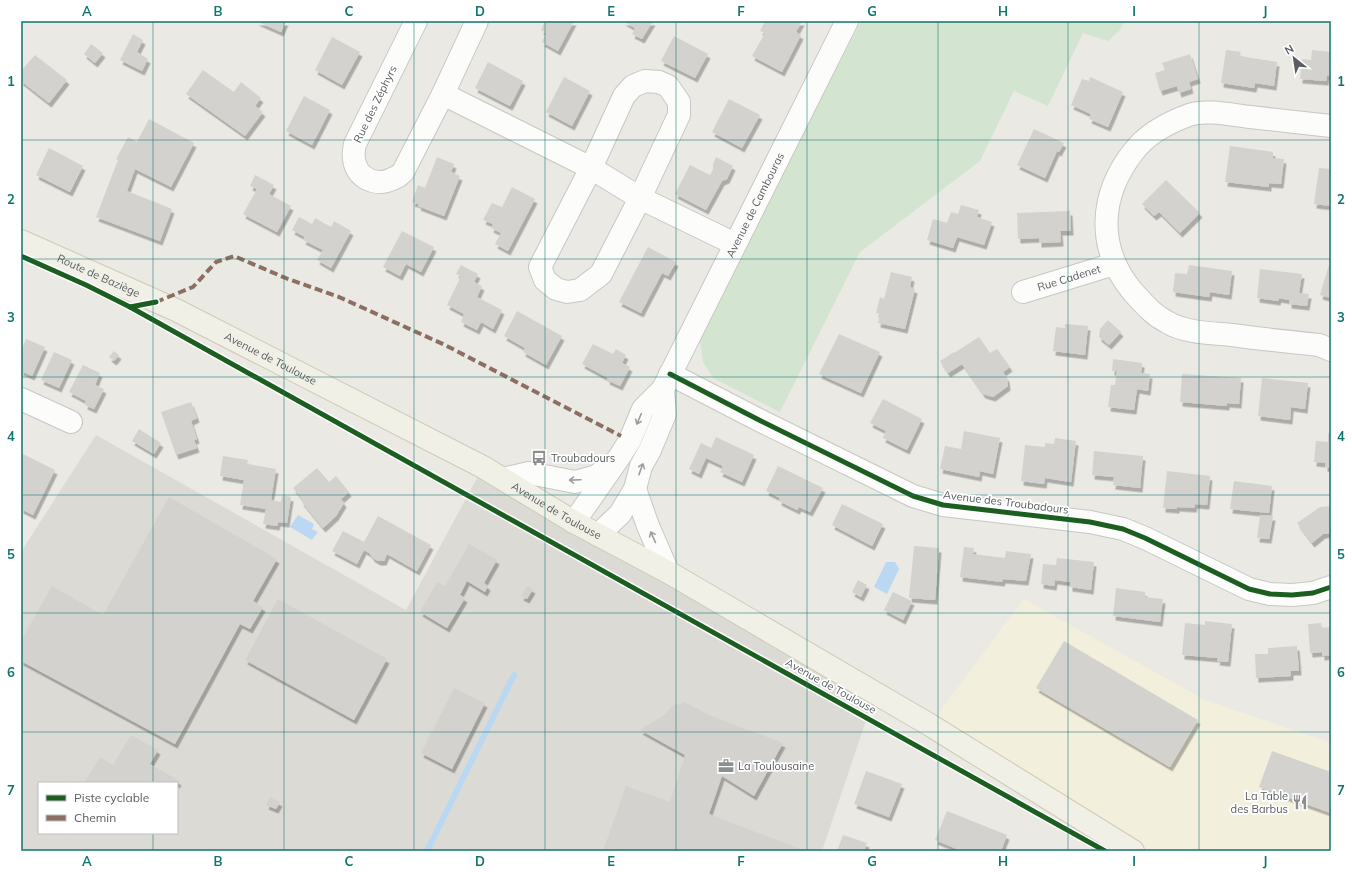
<svg xmlns="http://www.w3.org/2000/svg" width="1352" height="872" viewBox="0 0 1352 872" font-family="Mulish,sans-serif">
	<style>
		.commercial { fill: #f3efdd }
		.industrial { fill: #dbdad5; fill-rule: evenodd }
		.green { fill: #d3e5d1 }
		.water { fill: #bad8f2 }
		.lines { fill: none; stroke-linecap: round; stroke-linejoin: round }
		.stream { stroke: #bad8f2; stroke-width: 6 }
		.building { fill: #d3d2cf; filter: url(#shadow) }
		.minor-casing { stroke: #c6c7c6; stroke-width: 24 }
		.major-casing { stroke: #d0c9b4; stroke-width: 24 }
		.minor { stroke: #fcfcfb; stroke-width: 22 }
		.major { stroke: #f1f0e7; stroke-width: 22 }
		.quiet { stroke: #8d6e63; stroke-width: 4; stroke-dasharray: 8 4; stroke-linecap: butt }
		.cycleway-casing { stroke: #fff; stroke-width: 8 }
		.cycleway { stroke: #1b5e20; stroke-width: 5 }
		.oneway { stroke: #9b9d9f }
		.grid { fill: none; stroke: #0f766e; stroke-width: 1; stroke-opacity: 0.55 }
		.labels { text-anchor: middle; dominant-baseline: central; stroke-width: 3.5; stroke-linejoin: round; paint-order: stroke }
		.street-label { font-size: 11px; fill: #5a5d61; stroke: #fff }
		.poi-label { font-size: 11px; fill: #5a5d61; stroke: #fff; text-anchor: start }
		.neatline { fill: none; stroke: #0f766e; stroke-width: 1.5 }
		.grid-label { font-size: 13px; text-anchor: middle; font-weight: bold; fill: #0f766e }
	</style>
	<defs>
		<filter id="shadow"><feDropShadow dx="2.5" dy="4.5" stdDeviation="0" flood-color="#0004"/></filter>
	</defs>
	<rect width="100%" height="100%" fill="#eae9e4"/>
	<!-- commercial -->
	<path class="commercial" d="M1024 599 1205 700 1331 743V851H1133L930 725Z"/>
	<!-- industrial -->
	<path class="industrial" d="M96 435 406 610 483 467 875 694 822 851H21V552ZM39 783H177V833H39Z"/>
	<!-- green -->
	<path class="green" d="M861 21H1125L1119 31 1108 41 1083 33 1048 106 1014 91 980 161 860 252 780 412 713 378 703 362 699 335Z"/>
	<!-- water -->
	<g class="water">
		<path d="M298 515 314 524 312 529 318 532 312 540 290 527Z"/>
		<path d="M886 562H895L899 569 887 594 874 587Z"/>
	</g>
	<g class="lines">
		<!-- stream -->
		<path class="stream" d="M427 851 514 675"/>
	</g>
	<!-- building -->
	<g class="building">
		<path d="M256 21H286L281 32Z"/>
		<path d="M545 21H574L558 51 542 42 546 33 541 30Z"/>
		<path d="M623 21H653L642 39 632 34 635 28Z"/>
		<path d="M765 21H802L796 32 801 35 782 72 752 56 765 33 760 31Z"/>
		<path d="M133 34 143 40 137 52 148 59 142 71 120 60Z"/>
		<path d="M674 36 708 54 695 78 661 61Z"/>
		<path d="M332 37 360 52 342 85 315 70Z"/>
		<path d="M91 44 103 53 95 63 84 54Z"/>
		<path d="M1226 50 1241 52 1240 56 1277 62 1274 86 1255 83 1254 88 1221 83Z"/>
		<path d="M1312 50 1331 52V76L1327 75 1326 81 1300 79 1302 59 1311 60Z"/>
		<path d="M1190 54 1198 79 1189 82 1191 89 1179 93 1177 86 1160 91 1155 73 1165 70 1162 63Z"/>
		<path d="M35 55 67 80 49 103 21 81V71Z"/>
		<path d="M488 62 523 81 510 106 475 88Z"/>
		<path d="M203 70 234 92 241 82 261 98 255 106 263 112 245 136 186 94Z"/>
		<path d="M564 77 590 91 572 126 546 112Z"/>
		<path d="M1090 77 1123 92 1108 127 1089 119 1091 114 1071 105 1082 79 1089 81Z"/>
		<path d="M304 96 330 110 312 145 286 131Z"/>
		<path d="M729 99 760 115 742 148 712 132Z"/>
		<path d="M149 119 194 143 171 187 135 169 127 191 172 209 160 241 96 217 118 160 116 159 128 137 137 142Z"/>
		<path d="M1034 129 1064 143 1059 152 1057 151 1045 178 1017 165Z"/>
		<path d="M1230 146 1273 152V158L1284 159 1281 184 1269 183V187L1225 182Z"/>
		<path d="M49 148 83 166 70 192 36 175Z"/>
		<path d="M437 157 454 164 451 172 460 176 444 216 418 206 419 204 412 202 418 185 425 188Z"/>
		<path d="M716 157 733 166 727 179 722 181 706 210 675 194 690 165 710 175 713 169V164Z"/>
		<path d="M1319 168 1331 169V206L1314 204Z"/>
		<path d="M255 175 274 185 269 194 291 206 277 232 243 214 257 189 250 186Z"/>
		<path d="M1166 180 1200 213 1180 233 1159 212 1154 216 1142 204Z"/>
		<path d="M512 187 535 199 508 251 495 244 501 233 491 228 493 224 483 220 492 203 502 207Z"/>
		<path d="M961 205 979 210 977 217 992 222 984 245 957 237 953 248 927 240 933 219 947 223 951 212 958 214Z"/>
		<path d="M1070 211 1071 231H1060L1061 242 1039 243V238L1018 239 1017 213Z"/>
		<path d="M299 217 312 224 315 218 331 227 334 221 351 231 331 268 317 260 323 250 303 240 305 237 292 230Z"/>
		<path d="M402 231 434 247 421 272 406 264 400 276 383 267Z"/>
		<path d="M648 247 676 262 668 276 662 273 641 313 619 302Z"/>
		<path d="M1331 258V298L1320 295Z"/>
		<path d="M461 265 478 274 474 282 482 286 477 297 502 310 493 329 481 322 477 330 461 322 464 314 447 305 461 276 456 274Z"/>
		<path d="M1189 265 1232 271 1229 295 1210 292 1209 297 1173 292 1175 273 1187 274Z"/>
		<path d="M1260 269 1302 274 1299 293 1309 294 1307 306 1289 304V300L1279 298 1278 301 1257 298Z"/>
		<path d="M891 272 912 277 910 287 915 289 905 329 878 323 880 314 876 313 880 297 884 299Z"/>
		<path d="M517 311 562 336 546 365 523 352 525 348 504 336Z"/>
		<path d="M1108 320 1121 332 1109 345 1099 337 1100 329Z"/>
		<path d="M1065 324 1088 326 1085 355 1053 351 1056 327 1065 328Z"/>
		<path d="M839 334 880 352 861 393 819 374Z"/>
		<path d="M979 337 990 353 997 349 1010 367 1003 372 1007 378 1008 386 993 397 983 394 962 364 948 373 940 361 954 352V353Z"/>
		<path d="M26 339 45 347 32 376 21 371V351Z"/>
		<path d="M593 344 613 354 616 349 626 355 622 363 630 367 620 386 607 380 608 378 582 364Z"/>
		<path d="M114 351 119 355 114 361 109 357Z"/>
		<path d="M54 352 72 360 59 388 41 380Z"/>
		<path d="M1113 359 1142 363 1141 373 1150 374 1148 391 1137 389 1134 410 1108 407 1111 385H1115L1117 371H1112Z"/>
		<path d="M83 365 100 373 95 385 104 389 94 409 85 405 86 401 69 392Z"/>
		<path d="M1182 374 1241 378 1239 404 1227 403V406L1180 402Z"/>
		<path d="M1262 378 1308 383 1305 409 1291 407 1290 420 1258 416Z"/>
		<path d="M883 399 922 419 907 450 883 438 886 431 870 423Z"/>
		<path d="M191 402 197 418 191 421 197 439 194 440 197 448 176 455 161 412Z"/>
		<path d="M139 429 161 443 154 454 132 441Z"/>
		<path d="M964 431 1000 438 993 474 980 471 979 477 940 469 945 446 961 449Z"/>
		<path d="M1331 431V468L1325 467V463L1314 462 1316 441 1328 442V434Z"/>
		<path d="M716 437 754 455 742 482 720 472 723 466 706 458 699 474 689 469 701 443 711 448Z"/>
		<path d="M1055 438 1076 441 1071 482 1045 478 1044 484 1021 481 1025 445 1045 447V443L1054 444Z"/>
		<path d="M1094 451 1143 456 1140 488 1113 485 1114 477 1092 475Z"/>
		<path d="M21 453 55 470 33 515 21 509Z"/>
		<path d="M223 456 248 460 247 464 276 469 271 500 281 502 282 495 291 497 287 523 278 522 277 526 263 524 266 509 240 505 244 480 220 476Z"/>
		<path d="M778 466 823 488 810 512 799 507 797 510 779 501 780 498 766 491Z"/>
		<path d="M317 468 329 482 336 476 349 492 341 499 344 503 336 516 323 528 301 501 303 500 293 488Z"/>
		<path d="M1167 471 1210 476 1207 505 1195 504 1194 508 1177 507V509L1163 508Z"/>
		<path d="M1234 481 1272 486 1269 513 1230 509Z"/>
		<path d="M169 497 277 559 253 601 263 607 250 629 240 624 175 744 21 661V641L52 586 103 615Z"/>
		<path d="M842 504 883 524 872 546 832 525Z"/>
		<path d="M1331 506V533L1323 534 1312 543 1297 523 1320 507Z"/>
		<path d="M1260 515 1273 516 1269 539 1257 538Z"/>
		<path d="M378 516 431 545 417 571 387 554 384 561H378L373 558 369 553 364 550 357 564 332 551 343 531 364 542Z"/>
		<path d="M469 544 497 560 484 583 488 586 485 592 467 581 460 595 465 598 447 628 420 612 437 582 445 586Z"/>
		<path d="M914 546 939 548 935 600 909 598Z"/>
		<path d="M964 547 974 548 973 554 1005 558 1006 551 1031 554 1026 581 1003 579 1002 582 960 577Z"/>
		<path d="M1057 558 1094 562 1091 590 1070 587V582L1055 580 1054 586 1041 584 1043 564 1056 565Z"/>
		<path d="M858 580 867 585 861 597 852 592Z"/>
		<path d="M527 586 533 589 527 599 521 596Z"/>
		<path d="M1116 588 1145 592V597L1163 599 1160 622 1113 616Z"/>
		<path d="M893 592 912 601 903 620 884 610Z"/>
		<path d="M278 599 387 659 354 720 245 660Z"/>
		<path d="M1205 621 1232 624 1228 662 1217 661 1218 658 1182 655 1185 623 1205 625Z"/>
		<path d="M1321 623 1322 628 1331 627V655L1322 656V652L1310 653 1308 624Z"/>
		<path d="M1064 641 1198 720 1170 767 1036 688Z"/>
		<path d="M1297 646 1299 671H1291V676L1256 678 1255 654H1268V648Z"/>
		<path d="M454 688 485 703 452 769 421 753Z"/>
		<path d="M683 701 709 715 783 743 754 796 722 776 709 814 800 849 799 851H603L626 786 670 802 685 755 640 730 664 715 675 704 681 705Z"/>
		<path d="M131 735 158 750 150 764 179 781 177 785V783H84L100 757 113 765Z"/>
		<path d="M1272 751 1331 772V813L1259 787Z"/>
		<path d="M866 771 902 784 889 817 854 804Z"/>
		<path d="M270 797 280 802 276 809 266 805Z"/>
		<path d="M947 811 1007 835 1001 851H962L935 840Z"/>
		<path d="M843 835 867 843 864 851H837Z"/>
	</g>
	<g class="lines">
		<defs>
			<g id="minor">
				<path d="M416 21 355 144C354 149 353 154 354 159 356 178 376 187 392 179 396 178 400 175 403 172L443 94 477 21"/>
				<path d="M645 81 659 82 668 86 679 102V115L640 198 601 274 580 290 567 292 556 289 545 280 540 267 591 168 624 96 633 86Z"/>
				<path d="M443 94 591 168 640 198 735 244"/>
				<path d="M1331 126C1304 123 1277 120 1250 117 1232 115 1206 109 1189 115 1170 122 1147 134 1134 151 1099 195 1096 248 1133 292 1144 304 1153 315 1167 322 1185 333 1211 333 1232 335 1261 339 1290 342 1319 345L1331 350"/>
				<path id="s1" d="M1023 292 1114 264"/>
				<path d="M670 374 759 420 913 496 943 505 1090 522 1123 529 1145 538 1249 589 1270 594 1292 595 1313 593 1331 587"/>
				<path d="M21 399 71 422"/>
				<path d="M503 479 529 473 575 482 597 476 610 465"/>
				<path d="M635 489 648 526 668 572"/>
				<path id="s2" d="M574 522 620 456 630 440 643 409 663 389 847 21"/>
				<path d="M598 535 620 514 635 489 641 466 650 450 665 414 663 389"/>
			</g>
			<g id="major">
				<path id="s3" d="M21 241 176 310 483 467 574 522 668 572 930 725 1133 851"/>
			</g>
		</defs>
		<!-- minor casing -->
		<use href="#minor" class="minor-casing"/>
		<!-- major casing -->
		<use href="#major" class="major-casing"/>
		<!-- minor -->
		<use href="#minor" class="minor"/>
		<!-- major -->
		<use href="#major" class="major"/>
		<!-- quiet -->
		<path class="quiet" d="M156 302 193 287 216 262 234 256 288 279 339 297 445 345 621 436"/>
		<defs>
			<g id="cycleway">
				<path d="M21 256 86 285 130 307 156 302"/>
				<path d="M130 307 1105 851"/>
				<path d="M670 374 759 420 913 496 943 505 1090 522 1123 529 1145 538 1249 589 1270 594 1292 595 1313 593 1331 587"/>
			</g>
		</defs>
		<!-- cycleway casing -->
		<use href="#cycleway" class="cycleway-casing"/>
		<!-- cycleway -->
		<use href="#cycleway" class="cycleway"/>
	</g>
	<!-- one-way arrows -->
	<defs><path id="oneway-shaft" d="M-6 0H5M1.5-3L5.5 0L1.5 3" fill="none" stroke-width="1.6" stroke-linecap="round" stroke-linejoin="round"/></defs>
	<g class="oneway">
		<use href="#oneway-shaft" transform="translate(639 419) rotate(113)"/>
		<use href="#oneway-shaft" transform="translate(641 469) rotate(-70)"/>
		<use href="#oneway-shaft" transform="translate(575 480) rotate(178)"/>
		<use href="#oneway-shaft" transform="translate(653 537) rotate(-114)"/>
	</g>
	<!-- grid -->
	<path class="grid" d="M153 21V783M284 21V851M414 21V851M545 21V851M676 21V851M807 21V851M938 21V851M1068 21V851M1199 21V851M21 140H1331M21 259H1331M21 377H1331M21 495H1331M21 613H1331M21 732H1331M153 833V851"/>
	<!-- icons -->
	<defs>
		<symbol id="bus-bare" viewBox="-9 -9 18 18"><path d="M-5-6H5V4H4V6H2V4H-2V6H-4V4H-5ZM-3.5-4V0h7V-4ZM-3.5 1.2v1.5H-2V1.2ZM2 1.2v1.5H3.5V1.2Z" fill="#8c8e8f" stroke="#fff" stroke-width="2.5" paint-order="stroke"/></symbol>
		<symbol id="office-bare" viewBox="-9 -9 18 18"><path d="M-6-3h4V-5.5h4V-3h4V5H-6ZM-1-4.5V-3h2v-1.5ZM-6 0V1H6V0Z" fill="#8c8e8f" stroke="#fff" stroke-width="2.5" paint-order="stroke"/></symbol>
		<symbol id="restaurant-bare" viewBox="-9 -9 18 18"><path d="M-5-6h1v4h1v-4h1v4h1v-4h1v5L-1.5 .5V6h-2V.5L-5-1ZM5-6V6H3V1.5H1.5Q1.5-4 5-6Z" fill="#8c8e8f" stroke="#fff" stroke-width="2.5" paint-order="stroke"/></symbol>
	</defs>
	<g fill-rule="evenodd">
		<use href="#bus-bare" x="528" y="447" width="22" height="22"/>
		<use href="#office-bare" x="715" y="755" width="22" height="22"/>
		<use href="#restaurant-bare" x="1289" y="791" width="22" height="22"/>
	</g>
	<g class="labels">
		<!-- street labels -->
		<g class="street-label">
			<text transform="translate(375 104) rotate(-64)">Rue des Zéphyrs</text>
			<text stroke="none"><textPath href="#s2" startOffset="367">Avenue de Cambouras</textPath></text>
			<text stroke="none"><textPath href="#s3" startOffset="85">Route de Baziège</textPath></text>
			<text stroke="none"><textPath href="#s1" startOffset="48">Rue Cadenet</textPath></text>
			<text stroke="none"><textPath href="#s3" startOffset="276">Avenue de Toulouse</textPath></text>
			<text transform="translate(1006 502) rotate(7)">Avenue des Troubadours</text>
			<text stroke="none"><textPath href="#s3" startOffset="600">Avenue de Toulouse</textPath></text>
			<text transform="translate(831 686) rotate(29)">Avenue de Toulouse</text>
		</g>
		<!-- poi labels -->
		<g class="poi-label">
			<text x="551" y="458">Troubadours</text>
			<text x="738" y="766">La Toulousaine</text>
			<text x="1288" y="796" text-anchor="end">La Table<tspan x="1288" dy="13">des Barbus</tspan></text>
		</g>
	</g>
	<!-- border -->
	<rect width="1352" height="872" fill="none" stroke="#ffffff" stroke-width="44"/>
	<!-- legend -->
	<rect x="38" y="782" width="140" height="52" fill="#ffffff" stroke="#bdbec0"/>
	<rect x="46" y="795" width="20" height="6" fill="#1b5e20" stroke="#bdbec0"/>
	<text x="74" y="802" font-size="12" fill="#5a5d61">Piste cyclable</text>
	<rect x="46" y="815" width="20" height="6" fill="#8d6e63" stroke="#bdbec0"/>
	<text x="74" y="822" font-size="12" fill="#5a5d61">Chemin</text>
	<!-- north arrow -->
	<g transform="translate(1294 58) rotate(330)" stroke="#ffffff" stroke-width="3" paint-order="stroke">
	<path d="M0-3L7 15L0 10L-7 15Z" fill="#5a5d61"/>
	<text y="-6" font-size="11" font-weight="bold" text-anchor="middle" fill="#5a5d61">N</text>
	</g>
	<rect x="22" y="22" width="1308" height="828" class="neatline"/>
	<g class="grid-label">
		<text x="87" y="16">A</text>
		<text x="218" y="16">B</text>
		<text x="349" y="16">C</text>
		<text x="480" y="16">D</text>
		<text x="611" y="16">E</text>
		<text x="741" y="16">F</text>
		<text x="872" y="16">G</text>
		<text x="1003" y="16">H</text>
		<text x="1134" y="16">I</text>
		<text x="1265" y="16">J</text>
		<text x="11" y="86">1</text>
		<text x="1341" y="86">1</text>
		<text x="11" y="204">2</text>
		<text x="1341" y="204">2</text>
		<text x="11" y="322">3</text>
		<text x="1341" y="322">3</text>
		<text x="11" y="441">4</text>
		<text x="1341" y="441">4</text>
		<text x="11" y="559">5</text>
		<text x="1341" y="559">5</text>
		<text x="11" y="677">6</text>
		<text x="1341" y="677">6</text>
		<text x="11" y="795">7</text>
		<text x="1341" y="795">7</text>
		<text x="87" y="866">A</text>
		<text x="218" y="866">B</text>
		<text x="349" y="866">C</text>
		<text x="480" y="866">D</text>
		<text x="611" y="866">E</text>
		<text x="741" y="866">F</text>
		<text x="872" y="866">G</text>
		<text x="1003" y="866">H</text>
		<text x="1134" y="866">I</text>
		<text x="1265" y="866">J</text>
	</g>
</svg>
